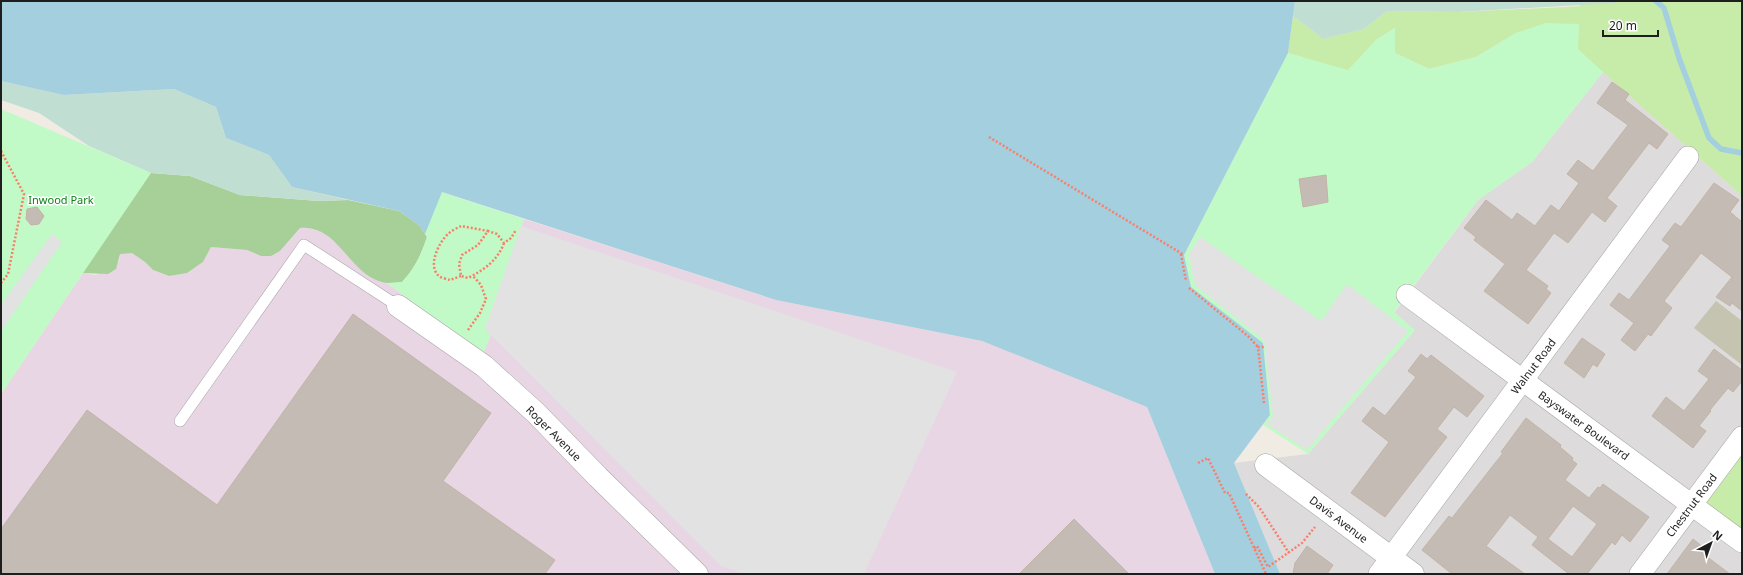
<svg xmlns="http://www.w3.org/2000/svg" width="1743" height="575" viewBox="0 0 1743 575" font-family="'Noto Sans',sans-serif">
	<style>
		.residential { fill: #dddbdb }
		.industrial { fill: #e9d6e5 }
		.construction { fill: #c4c4b0 }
		.grass { fill: #c7eba9 }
		.forest { fill: #a7d098 }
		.wetland { fill: #c1ded2 }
		.park { fill: #c1fac7 }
		.parking { fill: #e2e2e2 }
		.water { fill: #a4cfde }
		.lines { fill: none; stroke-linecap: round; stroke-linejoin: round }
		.stream { stroke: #a4cfde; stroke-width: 5.5 }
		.building { fill: #c4bcb4; stroke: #c2b3a6; fill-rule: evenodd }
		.service-casing { stroke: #a5a5a5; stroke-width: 12 }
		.minor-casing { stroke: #a5a5a5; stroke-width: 22 }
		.tertiary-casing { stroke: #a5a5a5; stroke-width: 23 }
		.path { stroke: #fc7d69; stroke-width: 2.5; stroke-dasharray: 2 2; stroke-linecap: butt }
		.service { stroke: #fff; stroke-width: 11 }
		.minor { stroke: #fff; stroke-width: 21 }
		.tertiary { stroke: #fff; stroke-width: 22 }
		.labels { text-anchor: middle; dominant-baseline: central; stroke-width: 3; stroke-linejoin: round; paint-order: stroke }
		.park-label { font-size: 11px; fill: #0a7f17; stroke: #fff }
		.street-label { font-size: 11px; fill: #1e1e1e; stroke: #fff }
	</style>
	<rect width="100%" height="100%" fill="#f0ece4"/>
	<!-- residential -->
	<path class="residential" d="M1603 72 1742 196V574H1280L1234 463 1308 454 1414 331 1394 313 1478 200 1532 162Z"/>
	<!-- industrial -->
	<path class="industrial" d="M524 219 776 300 982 341 1147 407 1215 574H1V394L83 273 96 275 119 261 120 253H133L145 262 153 270 168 276 187 273 203 262 211 247 247 250 261 256 280 251 300 228 308 227 322 231 345 251 356 265 376 279 387 283 483 354 485 329Z"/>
	<!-- construction -->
	<path class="construction" d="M1716 301 1742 321V365L1694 328Z"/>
	<!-- grass -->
	<g class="grass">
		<path d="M1580 1H1742V196L1577 49 1579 24 1516 33 1476 57 1429 69 1395 53V28L1376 40 1348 71 1288 53 1293 16 1323 39 1364 29 1387 11 1457 12 1565 7 1580 6Z"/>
		<path d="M1742 436V542L1691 503Z"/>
	</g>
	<!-- forest -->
	<path class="forest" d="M4 126 151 173 190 176 240 195 319 201 348 200 399 211 420 226 427 237C421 255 415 268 402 282 398 282 392 284 387 283 349 278 340 224 300 228L280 251 271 256H261L247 250 211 247 203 262 187 273 169 276 153 270 145 262 132 253 120 254 116 269 108 274 83 273Z"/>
	<!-- wetland -->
	<g class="wetland">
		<path d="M1295 1H1616V3L1457 12 1387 11 1364 29 1323 39 1293 16Z"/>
		<path d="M1 81 65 95 174 89 216 107 226 138 269 155 292 187 348 200 319 201 240 195 190 176 151 173 89 146 39 113 1 100Z"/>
	</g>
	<!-- park -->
	<g class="park">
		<path d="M1546 23 1579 24 1578 49 1603 72 1532 162 1478 200 1394 312 1415 330 1308 454 1263 425 1270 415 1263 343 1191 287 1184 255 1288 53 1348 70 1376 40 1395 28V53L1429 69 1476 57 1516 33Z"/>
		<path d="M1 109 151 173 1 394Z"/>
		<path d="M441 192 524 219 485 329 491 335 483 354 387 283 402 282C415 268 421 255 427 237L425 234Z"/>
	</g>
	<!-- parking -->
	<g class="parking">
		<path d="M521 226 957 372 864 574H744L721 566 485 329Z"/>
		<path d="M52 234 62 242 1 331V305Z"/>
		<path d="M1200 237 1321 321 1347 284 1408 331 1307 450 1267 424 1273 416 1264 340 1195 285 1189 254Z"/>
	</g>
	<!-- water -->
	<path class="water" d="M1 1H1295L1288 53 1184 255 1191 287 1263 343 1270 415 1234 463 1280 574H1215L1147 407 982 341 776 300 442 192 425 234 420 226 399 211 292 187 269 155 226 138 216 107 174 89 64 95 1 81Z"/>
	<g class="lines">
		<!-- stream -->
		<path class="stream" d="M1656 1 1664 8 1679 58 1709 138 1721 149 1742 153"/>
	</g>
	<!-- building -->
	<g class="building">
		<path d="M1612 82 1629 94 1625 100 1668 134 1657 149 1649 143 1607 198 1617 206 1605 222 1592 212 1568 243 1554 233 1526 270 1548 286 1546 289 1551 293 1528 324 1484 291 1505 264 1474 240 1476 237 1464 228 1486 200 1512 220 1517 213 1535 226 1551 205 1559 211 1579 183 1567 174 1578 160 1593 171 1628 125 1597 103Z"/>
		<path d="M1326 175 1328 202 1303 207 1299 179Z"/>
		<path d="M1714 183 1739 200 1730 212 1742 222V311L1732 303 1730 306 1716 297 1732 277 1701 253 1664 301 1672 308 1651 336 1648 334 1635 351 1621 340 1634 323 1610 305 1619 293 1629 300 1670 246 1662 240 1675 223 1681 227Z"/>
		<path d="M37 207 44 216 39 224 31 225 26 219 27 209Z"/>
		<path d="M353 314 491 413 443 481 555 560 545 574H1V529L87 410 217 505Z"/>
		<path d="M1582 338 1605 354 1597 367 1593 364 1584 378 1564 363Z"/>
		<path d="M1714 349 1742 370V381L1733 392 1728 388 1710 410 1711 411 1699 426 1706 431 1693 448 1652 416 1666 397 1684 411 1709 379 1698 371Z"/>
		<path d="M1421 354 1427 359 1431 355 1484 396 1467 417 1454 407 1437 429 1447 437 1385 517 1351 493 1389 442 1362 421 1373 407 1385 416 1416 377 1408 371Z"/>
		<path d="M1526 418 1561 445 1560 447 1573 458 1572 460 1577 464 1565 480 1589 498 1598 487 1600 488 1603 484 1649 517 1630 542 1622 535 1615 545 1612 542 1587 574H1569L1532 545 1538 537 1510 515 1486 546 1525 574H1452L1422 550 1449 516 1452 518 1503 453 1501 452ZM1573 506 1597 524 1572 557 1548 539Z"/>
		<path d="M1074 519 1129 574H1019Z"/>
		<path d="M1693 539 1709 552 1706 556 1730 574H1667Z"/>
		<path d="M1307 546 1333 565 1327 574H1293L1295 563Z"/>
	</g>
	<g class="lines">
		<defs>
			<path id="service" d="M180 421 304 245 398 306"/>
			<g id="minor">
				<path d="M1407 295 1742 542"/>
				<path d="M1379 574 1688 157"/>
				<path d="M1640 574 1742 437"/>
			</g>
			<g id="tertiary">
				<path d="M398 306 484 366 536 413 598 477 697 574"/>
				<path d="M1266 465 1413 574"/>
			</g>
		</defs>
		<!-- service casing -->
		<use href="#service" class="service-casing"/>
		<!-- minor casing -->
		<use href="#minor" class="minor-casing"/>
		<!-- tertiary casing -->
		<use href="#tertiary" class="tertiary-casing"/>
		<!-- path -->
		<g class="path">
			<path d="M989 137 1184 255"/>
			<path d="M1 151 24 194 8 274 1 283"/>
			<path d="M504 243C498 260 484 270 468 278L461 276 459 264 462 255 478 245 488 231 497 234 504 243 511 238 516 230"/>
			<path d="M1181 254 1186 281"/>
			<path d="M461 276 450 280C447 279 441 278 439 276 427 266 439 242 448 234 451 231 457 228 461 226L488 231"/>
			<path d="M1189 288 1248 336 1258 347"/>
			<path d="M468 330 480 313 486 299 481 285 473 276"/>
			<path d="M1264 403 1258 347H1264"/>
			<path d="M1198 463 1208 458 1225 493H1229L1266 574"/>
			<path d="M1246 494 1259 507 1289 553"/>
			<path d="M1254 548 1257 546 1268 567 1302 543 1315 527"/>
		</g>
		<!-- service -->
		<use href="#service" class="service"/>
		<!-- minor -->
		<use href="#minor" class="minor"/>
		<!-- tertiary -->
		<use href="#tertiary" class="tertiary"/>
	</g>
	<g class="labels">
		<!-- park labels -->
		<g class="park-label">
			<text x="61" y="199">Inwood Park</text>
		</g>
		<!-- street labels -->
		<g class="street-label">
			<text transform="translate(1533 366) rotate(-53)">Walnut Road</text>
			<text transform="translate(1584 425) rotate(36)">Bayswater Boulevard</text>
			<text transform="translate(554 433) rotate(45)">Roger Avenue</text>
			<text transform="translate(1691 505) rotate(-53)">Chestnut Road</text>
			<text transform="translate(1339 519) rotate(37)">Davis Avenue</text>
		</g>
	</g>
	<!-- border -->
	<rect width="1743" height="575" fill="none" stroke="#1e1e1e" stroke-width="4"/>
	<!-- north arrow -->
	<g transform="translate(1711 543) rotate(41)" stroke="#ffffff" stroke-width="3" paint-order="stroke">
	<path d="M0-3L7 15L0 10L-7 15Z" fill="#1e1e1e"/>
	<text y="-6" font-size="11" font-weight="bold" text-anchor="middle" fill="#1e1e1e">N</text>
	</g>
	<!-- scale -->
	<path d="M1603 30v6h55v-6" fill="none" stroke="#1e1e1e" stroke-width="2"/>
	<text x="1609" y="30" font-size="12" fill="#1e1e1e" stroke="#ffffff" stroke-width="3" paint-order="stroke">20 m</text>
</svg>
